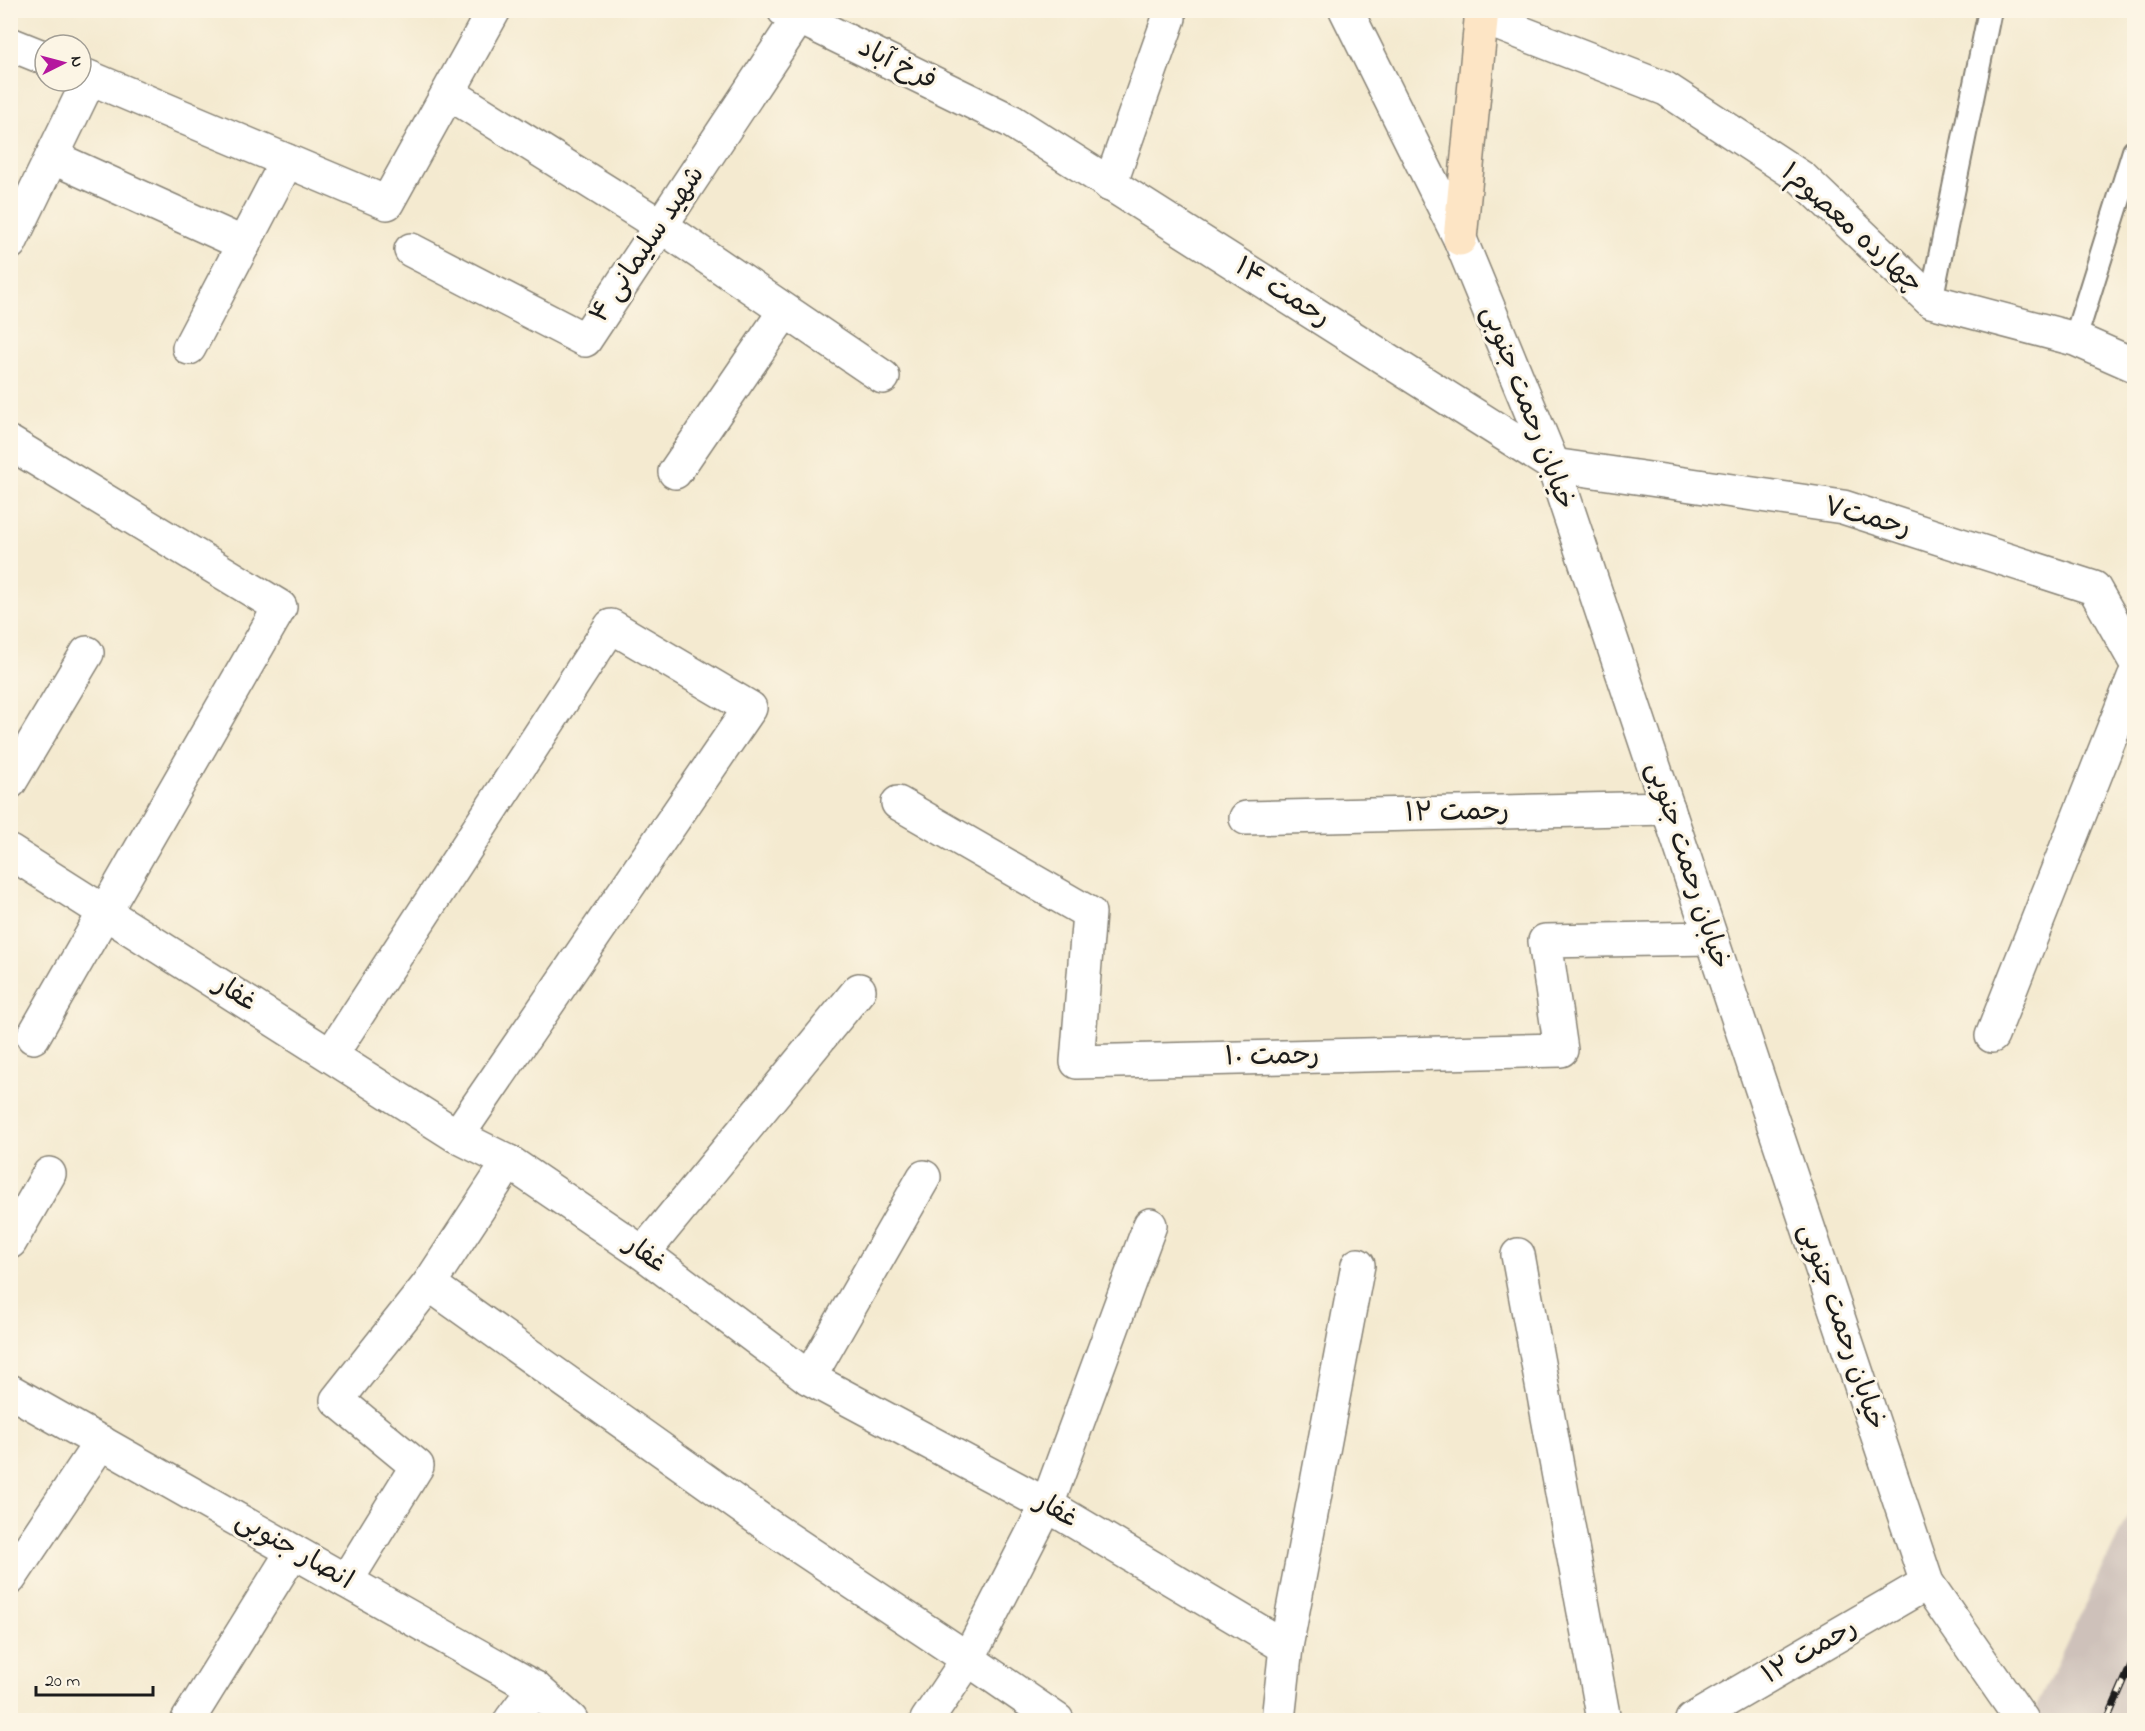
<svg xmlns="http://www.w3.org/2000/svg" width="2145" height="1731" viewBox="0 0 2145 1731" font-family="'Indie Flower','Playpen Sans Arabic',sans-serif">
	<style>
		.industrial { fill: #cec1ba }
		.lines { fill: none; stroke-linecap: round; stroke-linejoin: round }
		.service-casing { stroke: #888376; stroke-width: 26 }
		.minor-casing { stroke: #888376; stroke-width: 36 }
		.tertiary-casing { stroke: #888376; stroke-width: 36 }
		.secondary-casing { stroke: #888376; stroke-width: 36 }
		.service { stroke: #fff; stroke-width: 22 }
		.minor { stroke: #fff; stroke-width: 33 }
		.tertiary { stroke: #fff; stroke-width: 33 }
		.secondary { stroke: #fde5c5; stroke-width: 33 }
		.rail-casing { stroke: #1c1c1c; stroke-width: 7 }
		.rail { stroke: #fcf5e5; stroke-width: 4.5; stroke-dasharray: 14; stroke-linecap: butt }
		.labels { text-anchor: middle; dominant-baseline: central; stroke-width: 6; stroke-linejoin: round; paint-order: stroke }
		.street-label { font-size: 27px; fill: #1c1c1c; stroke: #fcf5e5 }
	</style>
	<rect width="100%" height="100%" fill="#fcf5e5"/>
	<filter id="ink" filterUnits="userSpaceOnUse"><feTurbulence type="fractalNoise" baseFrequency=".0167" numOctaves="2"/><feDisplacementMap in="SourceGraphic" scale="12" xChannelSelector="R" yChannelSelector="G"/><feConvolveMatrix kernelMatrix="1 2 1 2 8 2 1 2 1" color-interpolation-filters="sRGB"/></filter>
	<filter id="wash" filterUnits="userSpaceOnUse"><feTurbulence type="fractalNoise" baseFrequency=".008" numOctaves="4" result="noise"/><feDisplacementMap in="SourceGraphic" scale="24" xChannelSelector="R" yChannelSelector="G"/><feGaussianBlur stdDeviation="1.35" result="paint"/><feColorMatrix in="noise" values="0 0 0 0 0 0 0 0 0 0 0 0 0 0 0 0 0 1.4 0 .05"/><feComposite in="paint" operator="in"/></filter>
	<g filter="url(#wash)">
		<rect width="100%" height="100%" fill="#f4ead0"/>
		<!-- industrial -->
		<path class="industrial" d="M2134 1503V1720H2030Z"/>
	</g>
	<g filter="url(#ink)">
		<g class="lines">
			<defs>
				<g id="service">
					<path d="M1931 301 1990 10"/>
					<path d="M2075 339 2134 151"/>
				</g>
				<g id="minor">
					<path d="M784 10 1011 121 1553 465 1843 507 2094 588 2134 659"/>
					<path d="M1481 17 1666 89 1802 178 1931 301 2075 339 2134 365"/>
					<path d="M10 44 45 58"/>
					<path d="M81 74 387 203 494 10"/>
					<path d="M449 93 661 226 883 377"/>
					<path d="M52 157 244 244"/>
					<path d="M1110 185 1169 18"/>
					<path d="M10 243 90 78"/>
					<path d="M411 250 585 340 799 17"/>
					<path d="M189 348 287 161"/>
					<path d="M10 443 280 607 33 1037"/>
					<path d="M675 472 785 311"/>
					<path d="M10 782 87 653"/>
					<path d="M898 803 1089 913 1077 1062 1561 1050 1545 941 1711 938"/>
					<path d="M1246 818 1668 808"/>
					<path d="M10 852 457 1136 509 1162 643 1253 809 1378 1047 1505 1286 1647"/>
					<path d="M1992 1036 2134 677"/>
					<path d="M331 1055 611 626 750 708 457 1136"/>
					<path d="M509 1162 429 1284 773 1529 968 1659 927 1720"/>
					<path d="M10 1242 49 1174"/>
					<path d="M643 1253 859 990"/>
					<path d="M1518 1255 1604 1720"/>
					<path d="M809 1378 924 1177"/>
					<path d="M10 1391 535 1688 571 1720"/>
					<path d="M10 1578 101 1442"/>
					<path d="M346 1581 417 1466 337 1400 429 1284"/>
					<path d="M188 1720 293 1551"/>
					<path d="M511 1720 535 1688"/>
					<path d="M1057 1720 968 1659 1047 1505 1150 1225"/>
					<path d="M1278 1720 1286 1647 1358 1265"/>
					<path d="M1692 1720 1927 1583"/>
				</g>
				<path id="tertiary" d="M1346 10 1460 239 1553 465 1927 1583 2022 1720"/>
				<path id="secondary" d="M1460 239 1482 10"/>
			</defs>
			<!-- service casing -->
			<use href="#service" class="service-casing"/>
			<!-- minor casing -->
			<use href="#minor" class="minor-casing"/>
			<!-- tertiary casing -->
			<use href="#tertiary" class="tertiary-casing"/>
			<!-- secondary casing -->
			<use href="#secondary" class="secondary-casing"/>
			<!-- service -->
			<use href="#service" class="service"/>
			<!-- minor -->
			<use href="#minor" class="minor"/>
			<!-- tertiary -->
			<use href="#tertiary" class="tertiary"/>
			<!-- secondary -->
			<use href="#secondary" class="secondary"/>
			<defs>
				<path id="rail" d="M2107 1720 2134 1658"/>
			</defs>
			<!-- rail casing -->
			<use href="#rail" class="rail-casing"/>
			<!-- rail -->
			<use href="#rail" class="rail"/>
		</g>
	</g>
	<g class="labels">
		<!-- street labels -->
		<g class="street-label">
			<text transform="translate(897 65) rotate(26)">فرخ آباد</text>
			<text transform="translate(1851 229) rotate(42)">چهارده معصوم۱</text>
			<text transform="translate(648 245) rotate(-56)">شهید سلیمانی ۴</text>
			<text transform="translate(1282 293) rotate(32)">رحمت ۱۴</text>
			<text transform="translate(1527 408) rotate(69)">خیابان رحمت جنوبی</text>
			<text transform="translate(1867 518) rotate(15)">رحمت۷</text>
			<text transform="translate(1457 813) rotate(-1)">رحمت ۱۲</text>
			<text transform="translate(1687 866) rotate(72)">خیابان رحمت جنوبی</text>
			<text transform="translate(235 994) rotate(32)">غفار</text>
			<text transform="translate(1272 1057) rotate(-1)">رحمت ۱۰</text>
			<text transform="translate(645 1255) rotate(36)">غفار</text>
			<text transform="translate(1841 1327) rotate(71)">خیابان رحمت جنوبی</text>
			<text transform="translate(1056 1511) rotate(30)">غفار</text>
			<text transform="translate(294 1551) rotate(30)">انصار جنوبی</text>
			<text transform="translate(1810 1652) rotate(-30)">رحمت ۱۲</text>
		</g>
	</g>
	<!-- margin -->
	<rect width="2145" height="1731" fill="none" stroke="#fcf5e5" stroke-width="36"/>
	<!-- north arrow -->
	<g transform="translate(63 63) rotate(84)"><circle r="28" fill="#fcf5e5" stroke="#a29e95" stroke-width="1.5"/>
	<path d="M0-4.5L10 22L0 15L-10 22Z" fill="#b5179e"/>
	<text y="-9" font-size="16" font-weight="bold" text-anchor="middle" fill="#1c1c1c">N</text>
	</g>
	<!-- scale -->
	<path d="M36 1686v9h117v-9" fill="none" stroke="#1c1c1c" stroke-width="3"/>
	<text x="45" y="1686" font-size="18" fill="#1c1c1c" stroke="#fcf5e5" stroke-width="4.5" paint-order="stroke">20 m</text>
</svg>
